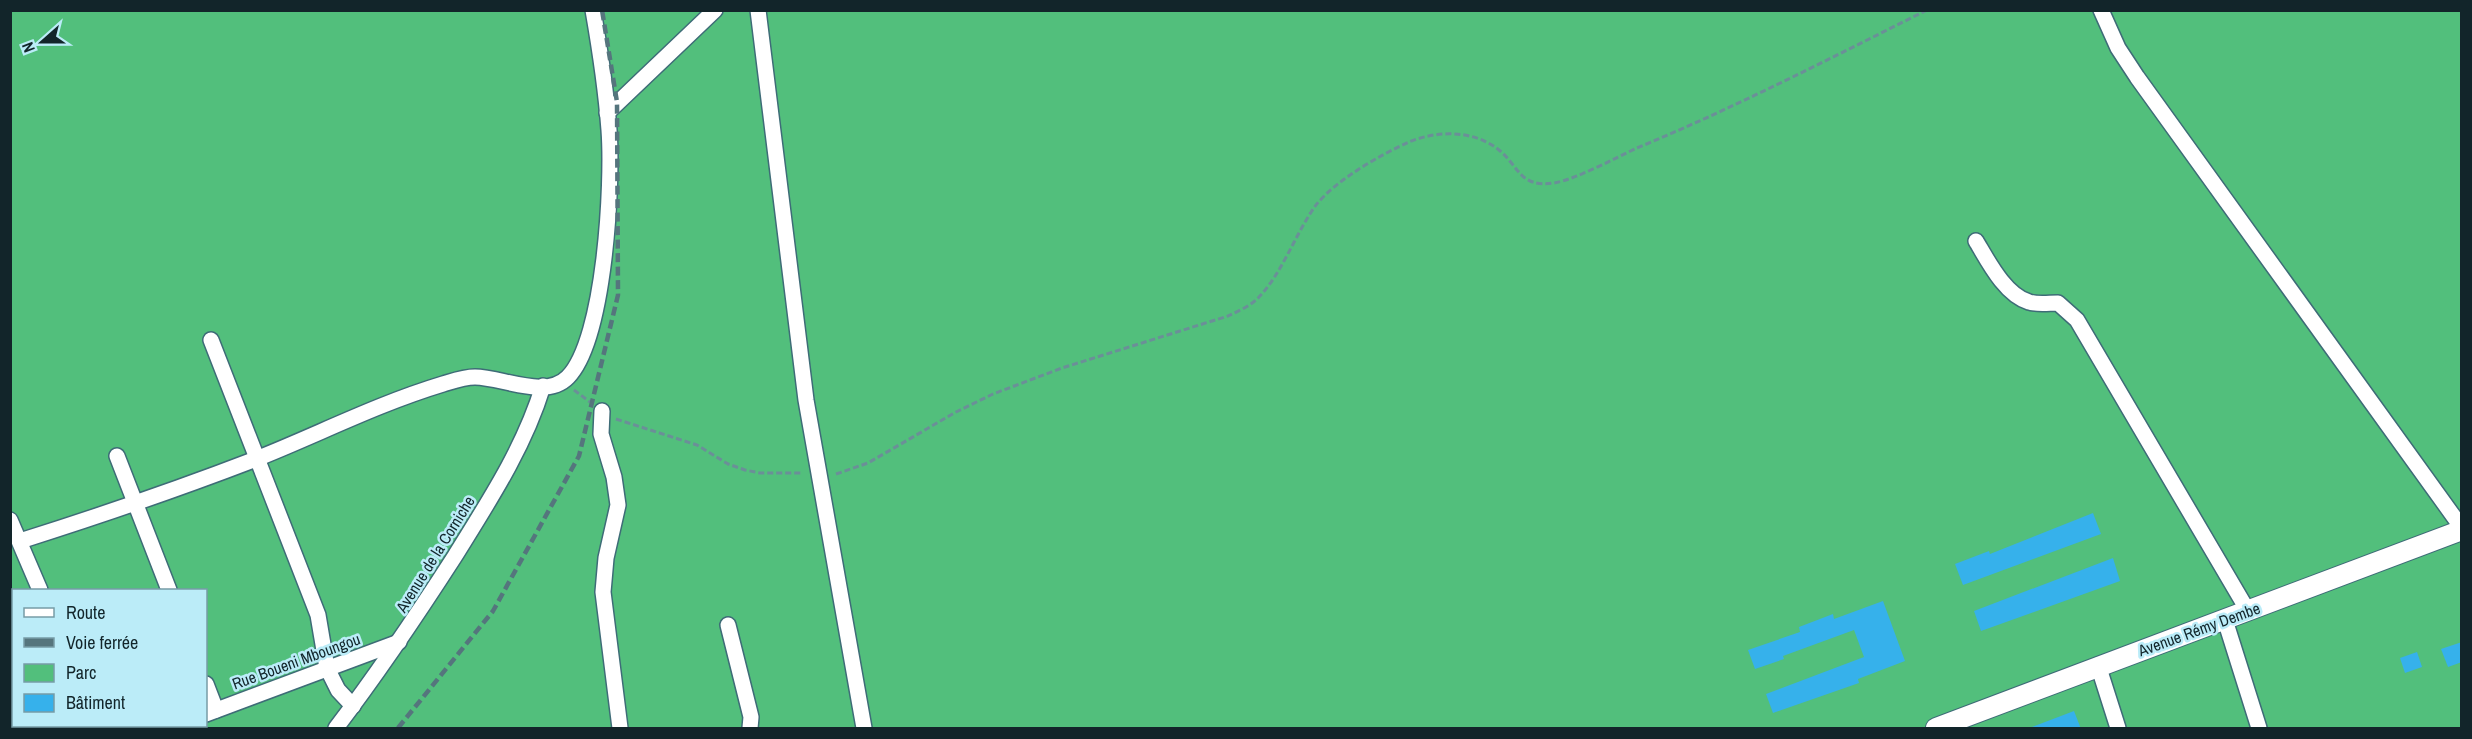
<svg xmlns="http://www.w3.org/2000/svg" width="2472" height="739" viewBox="0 0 2472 739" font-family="'Archivo Narrow',sans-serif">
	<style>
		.green { fill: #52bf7c; fill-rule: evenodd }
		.building { fill: #36b1eb }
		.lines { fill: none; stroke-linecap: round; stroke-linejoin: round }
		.minor-casing { stroke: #3e6c77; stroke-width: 18 }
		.tertiary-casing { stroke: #3e6c77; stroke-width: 22 }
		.path { stroke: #6b8f98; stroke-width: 3; stroke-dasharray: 6 3; stroke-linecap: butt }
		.minor { stroke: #fff; stroke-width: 15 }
		.tertiary { stroke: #fff; stroke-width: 20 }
		.rail { stroke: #55757d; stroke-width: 4.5; stroke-dasharray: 9 4.5; stroke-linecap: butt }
		.labels { text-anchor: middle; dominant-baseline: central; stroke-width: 5; stroke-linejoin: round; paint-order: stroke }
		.street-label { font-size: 16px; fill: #12252a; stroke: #bbecf8 }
	</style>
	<rect width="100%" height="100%" fill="#aedfeb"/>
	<!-- green -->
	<path class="green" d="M10 11H2461V728H11ZM14 590H206V726H14Z"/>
	<!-- building -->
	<g class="building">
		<path d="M2093 513 2101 534 1963 585 1955 564 1989 551 1990 554Z"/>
		<path d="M2113 558 2120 581 1981 631 1974 611Z"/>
		<path d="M1883 601 1905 661 1858 679 1859 683 1773 713 1766 694 1864 657 1854 630 1783 656 1784 659 1755 669 1748 650 1800 632 1799 627 1833 614 1834 619Z"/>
		<path d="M2462 642V662L2448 667 2441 649Z"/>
		<path d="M2417 652 2422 667 2405 673 2400 658Z"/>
		<path d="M2074 711 2081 729H2032V727Z"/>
	</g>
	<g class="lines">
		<defs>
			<g id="minor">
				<path d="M758 10 806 400 864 728"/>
				<path d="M2101 10 2118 48 2137 77 2462 528"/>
				<path d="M607 113 715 10"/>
				<path d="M1976 241C1988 261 2005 295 2029 302 2038 305 2049 303 2058 303L2077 320 2248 611"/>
				<path d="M211 340 318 615 327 668 338 690 353 706"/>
				<path d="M602 411 601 434 614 477 618 505 606 558 603 592 620 728"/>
				<path d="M117 456 169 590"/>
				<path d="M10 520 40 590"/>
				<path d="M20 541C99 516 178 489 256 459 319 434 377 404 443 384 453 381 464 377 475 377 502 377 546 400 568 377 605 339 613 183 609 130 606 90 600 50 593 10"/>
				<path d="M2225 620 2259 728"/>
				<path d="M728 625 751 717 750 728"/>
				<path d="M10 657 14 656"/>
				<path d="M2098 665 2118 728"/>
				<path d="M206 684 216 710"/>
				<path d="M206 714 399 642"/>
				<path d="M91 726 92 728"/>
				<path d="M172 728 179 726"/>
				<path d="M336 728C378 673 417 615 455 556 489 501 524 448 543 386"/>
			</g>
			<path id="tertiary" d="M1936 728 2462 530"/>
		</defs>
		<!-- minor casing -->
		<use href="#minor" class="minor-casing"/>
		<!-- tertiary casing -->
		<use href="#tertiary" class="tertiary-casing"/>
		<!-- path -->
		<g class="path">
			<path d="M574 390 590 402"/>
			<path d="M616 419 697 445 728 464 745 470 760 473H802"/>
			<path d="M836 474 868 463 956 412 993 394 1062 368 1228 316C1238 311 1251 306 1259 297 1283 272 1295 234 1316 205 1336 180 1380 155 1409 142 1438 130 1474 130 1499 150 1519 166 1519 188 1554 183 1577 179 1615 158 1637 148 1736 107 1831 58 1927 10"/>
		</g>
		<!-- minor -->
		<use href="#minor" class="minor"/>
		<!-- tertiary -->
		<use href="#tertiary" class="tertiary"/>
		<!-- rail -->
		<path class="rail" d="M398 728 493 611 579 456 618 295 617 102 602 10"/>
	</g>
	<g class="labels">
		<!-- street labels -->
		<g class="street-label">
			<text transform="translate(435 554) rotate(-58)">Avenue de la Corniche</text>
			<text transform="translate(2199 629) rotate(-20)">Avenue Rémy Dembe</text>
			<text transform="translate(296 661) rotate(-20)">Rue Boueni Mboungou</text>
		</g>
	</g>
	<!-- border -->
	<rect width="2472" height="739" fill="none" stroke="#12252a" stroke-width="24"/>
	<!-- legend -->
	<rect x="12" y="589" width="195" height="138" fill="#bbecf8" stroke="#779ca6" stroke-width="1.5"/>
	<rect x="24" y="608" width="30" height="9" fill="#ffffff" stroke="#779ca6" stroke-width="1.5"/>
	<text x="66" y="619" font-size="18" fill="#12252a">Route</text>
	<rect x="24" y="638" width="30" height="9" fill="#55757d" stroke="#779ca6" stroke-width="1.5"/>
	<text x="66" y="649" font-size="18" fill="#12252a">Voie ferrée</text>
	<rect x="24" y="664" width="30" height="18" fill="#52bf7c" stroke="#779ca6" stroke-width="1.5"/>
	<text x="66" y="679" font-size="18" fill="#12252a">Parc</text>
	<rect x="24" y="694" width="30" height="18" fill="#36b1eb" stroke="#779ca6" stroke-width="1.5"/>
	<text x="66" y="709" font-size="18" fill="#12252a">Bâtiment</text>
	<!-- north arrow -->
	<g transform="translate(42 42) rotate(249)" stroke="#bbecf8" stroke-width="4.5" paint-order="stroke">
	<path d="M0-4.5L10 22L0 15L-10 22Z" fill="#12252a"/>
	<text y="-9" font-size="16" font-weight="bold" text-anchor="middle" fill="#12252a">N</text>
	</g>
</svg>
